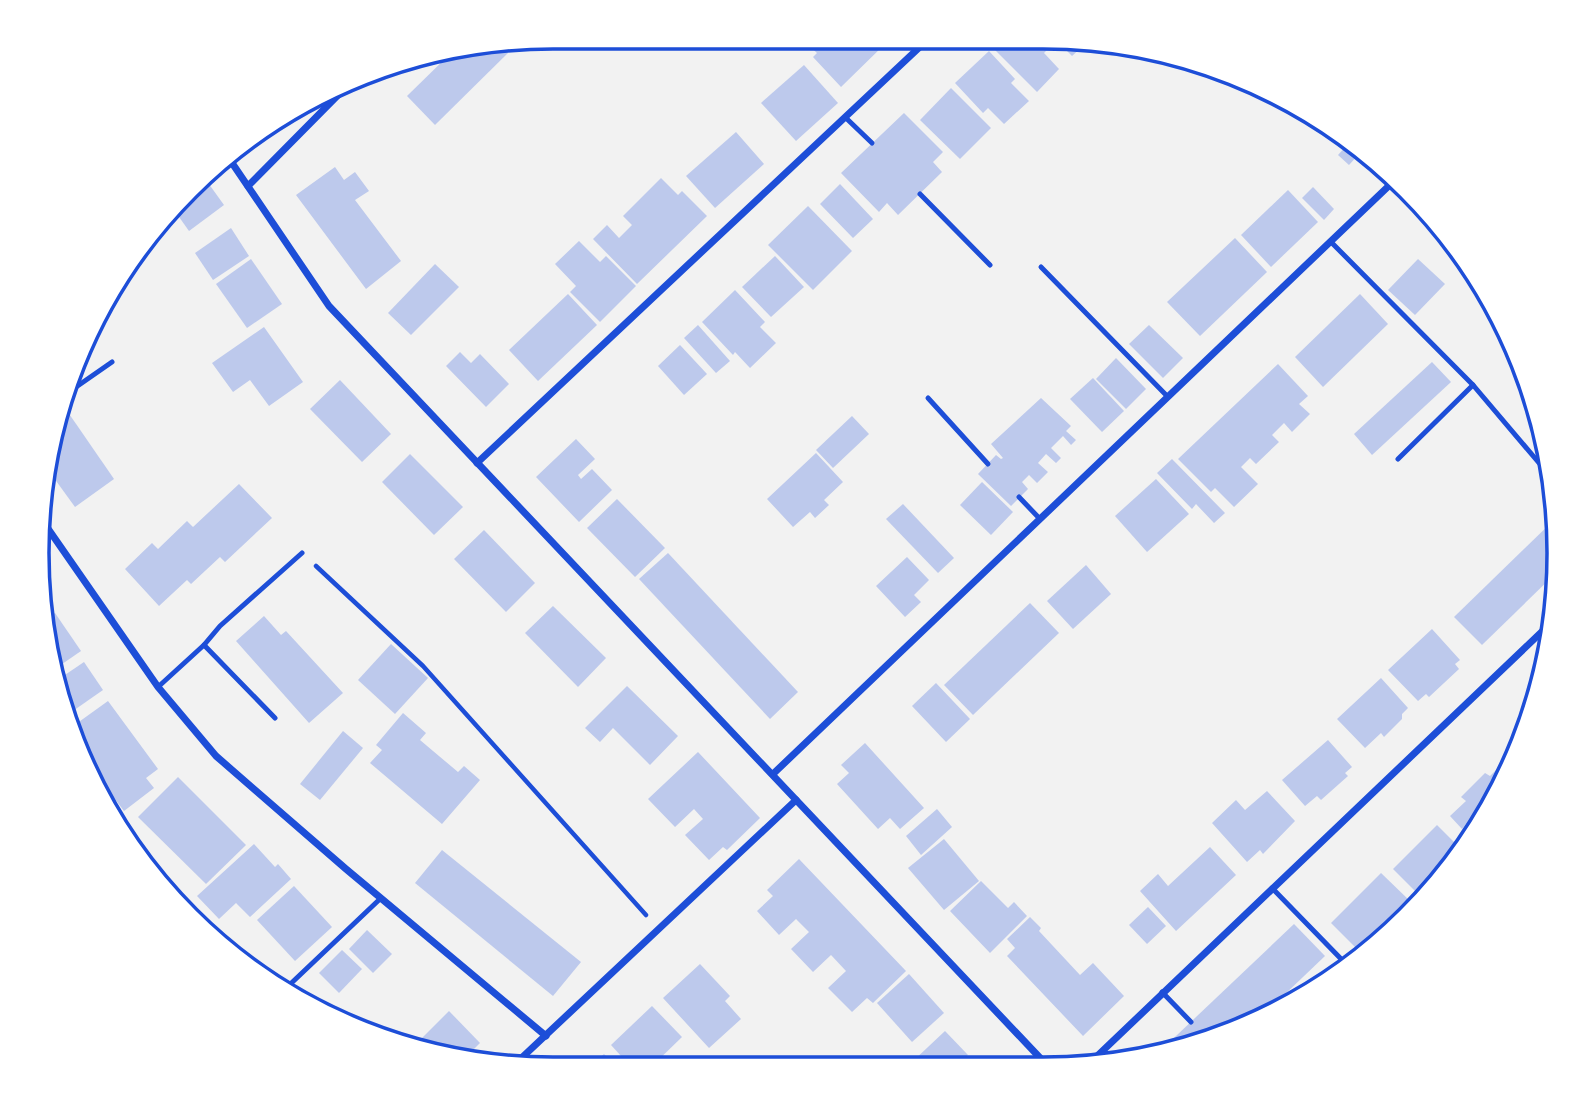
<svg xmlns="http://www.w3.org/2000/svg" width="1596" height="1106" viewBox="0 0 1596 1106" font-family="Merriweather,serif">
	<style>
		.building { fill: #bdc9ec }
		.lines { fill: none; stroke-linecap: round; stroke-linejoin: round }
		.path { stroke: #1d4ed8; stroke-width: 4.5 }
		.service { stroke: #1d4ed8; stroke-width: 5 }
		.minor { stroke: #1d4ed8; stroke-width: 7 }
		.rim { fill: none; stroke: #1d4ed8; stroke-width: 3.5 }
	</style>
	<rect width="100%" height="100%" fill="#f2f2f2"/>
	<!-- building -->
	<g class="building">
		<path d="M520 41 435 125 407 96 454 50Z"/>
		<path d="M804 41H831L887 42 841 87 813 57 817 53Z"/>
		<path d="M999 44 1052 45 1044 53 1059 69 1037 92 994 49Z"/>
		<path d="M1061 45H1065L1083 46 1072 56Z"/>
		<path d="M989 51 1015 79 1011 83 1029 101 1004 124 988 108 983 113 955 83Z"/>
		<path d="M804 65 838 103 796 141 761 103Z"/>
		<path d="M951 88 991 128 960 159 920 120Z"/>
		<path d="M904 113 943 152 933 162 942 172 898 215 887 203 879 212 841 173Z"/>
		<path d="M281 117 264 135 259 130 267 124Z"/>
		<path d="M736 132 764 164 715 208 686 176Z"/>
		<path d="M1349 143 1361 152 1377 165 1374 168 1359 154 1349 165 1338 155Z"/>
		<path d="M335 167 344 180 355 172 369 191 355 200 401 261 366 289 296 195Z"/>
		<path d="M661 178 678 195 682 191 707 216 637 284 593 239 607 225 619 238 632 225 623 216Z"/>
		<path d="M206 180 224 205 189 231 172 207Z"/>
		<path d="M840 184 873 219 853 238 820 204Z"/>
		<path d="M1313 187 1334 209 1324 220 1302 198Z"/>
		<path d="M1288 190 1318 222 1271 267 1241 235Z"/>
		<path d="M808 206 852 251 813 290 768 245Z"/>
		<path d="M231 228 249 256 213 280 195 253Z"/>
		<path d="M1235 238 1267 272 1200 336 1167 302Z"/>
		<path d="M579 241 600 262 606 256 636 286 600 322 570 292 576 286 555 264Z"/>
		<path d="M775 256 804 287 771 317 742 287Z"/>
		<path d="M251 259 282 304 247 328 216 284Z"/>
		<path d="M1418 259 1445 284 1415 315 1388 290Z"/>
		<path d="M435 264 459 287 411 335 388 313Z"/>
		<path d="M735 290 765 322 760 327 776 343 750 368 735 352 733 355 702 322Z"/>
		<path d="M568 294 597 325 538 381 509 350Z"/>
		<path d="M1360 294 1388 324 1323 387 1295 357Z"/>
		<path d="M698 325 730 361 716 373 684 338Z"/>
		<path d="M1149 325 1183 358 1163 378 1129 344Z"/>
		<path d="M264 327 303 382 269 406 250 380 233 392 212 363Z"/>
		<path d="M680 345 707 374 684 395 658 366Z"/>
		<path d="M460 352 471 363 480 354 509 384 486 407 446 366Z"/>
		<path d="M1116 358 1146 389 1126 409 1096 379Z"/>
		<path d="M1432 362 1451 382 1372 455 1354 434Z"/>
		<path d="M1278 364 1308 396 1299 404 1310 414 1292 432 1284 423 1272 435 1279 442 1256 464 1250 458 1241 467 1258 484 1234 507 1215 488 1211 492 1178 459Z"/>
		<path d="M1093 378 1124 411 1102 432 1070 399Z"/>
		<path d="M340 380 391 434 362 462 310 409Z"/>
		<path d="M1041 398 1071 426 1066 431 1076 440 1071 445 1063 436 1051 448 1061 458 1056 463 1046 454 1038 463 1048 472 1037 483 1029 475 1022 482 1028 489 1011 506 978 474 996 455 1001 459 1003 458 991 444Z"/>
		<path d="M63 405 114 479 75 507 46 467Z"/>
		<path d="M852 416 869 434 833 468 816 450Z"/>
		<path d="M576 439 595 459 578 475 581 479 592 469 612 490 579 522 536 477Z"/>
		<path d="M816 453 843 482 824 500 829 505 815 518 810 512 793 527 767 499Z"/>
		<path d="M410 454 463 507 434 535 382 482Z"/>
		<path d="M1172 459 1225 513 1214 523 1196 504 1192 509 1157 473Z"/>
		<path d="M1156 479 1189 514 1147 552 1115 516Z"/>
		<path d="M982 482 1013 512 991 535 960 505Z"/>
		<path d="M239 484 272 518 225 562 220 557 191 584 187 580 159 606 125 569 152 543 158 549 187 521 193 527Z"/>
		<path d="M617 499 665 548 635 577 587 528Z"/>
		<path d="M903 504 954 558 938 573 886 519Z"/>
		<path d="M1556 518 1559 553 1557 572 1482 645 1454 617Z"/>
		<path d="M484 530 535 583 506 612 454 559Z"/>
		<path d="M668 553 798 692 770 719 639 579Z"/>
		<path d="M907 557 929 580 914 595 921 602 905 617 876 586Z"/>
		<path d="M1086 565 1111 594 1073 629 1047 601Z"/>
		<path d="M1030 603 1059 633 973 715 944 685Z"/>
		<path d="M553 606 606 658 578 687 525 633Z"/>
		<path d="M55 613 81 651 52 671 47 653 45 620Z"/>
		<path d="M264 616 281 635 286 631 343 693 309 723 236 641Z"/>
		<path d="M1432 629 1460 660 1455 664 1459 669 1429 697 1426 694 1418 701 1388 670Z"/>
		<path d="M391 644 428 678 395 714 358 680Z"/>
		<path d="M84 662 103 690 70 713 64 705 56 681Z"/>
		<path d="M1381 678 1408 708 1402 714V719L1384 737 1381 733 1365 748 1337 719Z"/>
		<path d="M936 683 970 719 946 742 912 706Z"/>
		<path d="M627 686 678 736 650 765 613 728 600 742 585 728Z"/>
		<path d="M108 701 158 769 146 778 154 788 124 811 80 753 77 742 85 735 76 724Z"/>
		<path d="M403 713 426 733 420 740 433 751 458 772 464 766 480 780 442 824 370 763 382 750 376 745Z"/>
		<path d="M343 731 363 748 320 800 300 784Z"/>
		<path d="M1328 740 1352 767 1345 773 1348 776 1321 800 1317 796 1305 806 1282 780Z"/>
		<path d="M865 743 924 808 900 829 890 818 878 829 837 784 849 773 841 765Z"/>
		<path d="M698 752 760 818 727 850 723 847 709 860 685 835 703 819 694 809 675 827 648 799Z"/>
		<path d="M1505 761 1511 767 1476 833 1466 824 1462 829 1450 816 1466 801 1461 797 1485 773 1490 776Z"/>
		<path d="M178 777 246 845 206 884 138 817Z"/>
		<path d="M1267 791 1295 821 1263 854 1260 850 1247 862 1212 823 1236 800 1245 810Z"/>
		<path d="M937 809 952 827 921 855 906 836Z"/>
		<path d="M1437 825 1463 851 1429 892 1422 898 1393 869Z"/>
		<path d="M944 839 979 881 944 910 908 868Z"/>
		<path d="M254 844 275 867 278 864 291 879 250 917 236 903 219 919 197 896Z"/>
		<path d="M1210 847 1236 875 1176 931 1140 891 1158 874 1168 886Z"/>
		<path d="M442 850 581 962 553 996 415 883Z"/>
		<path d="M799 859 906 971 873 1003 867 998 852 1012 828 988 846 971 831 955 813 972 791 949 809 932 796 919 779 935 757 911 773 896 767 890Z"/>
		<path d="M1381 873 1411 902 1360 952 1331 923Z"/>
		<path d="M981 881 1008 908 1014 902 1027 916 990 953 950 911Z"/>
		<path d="M294 886 332 927 295 961 257 920Z"/>
		<path d="M1148 907 1166 926 1147 944 1129 925Z"/>
		<path d="M1030 917 1041 928 1039 931 1080 975 1093 963 1124 996 1083 1036 1007 956 1015 948 1007 939Z"/>
		<path d="M1294 924 1325 956 1257 1021 1156 1055Z"/>
		<path d="M367 930 392 954 373 973 349 949Z"/>
		<path d="M342 950 362 969 339 993 319 973Z"/>
		<path d="M700 964 730 996 725 1001 741 1019 709 1048 663 998Z"/>
		<path d="M909 974 944 1013 912 1042 877 1003Z"/>
		<path d="M652 1006 682 1037 650 1068H632L611 1045Z"/>
		<path d="M449 1011 480 1043 463 1060 413 1047Z"/>
		<path d="M945 1031 968 1055 959 1062 911 1063Z"/>
		<path d="M604 1054 617 1068 588 1069Z"/>
	</g>
	<g class="lines">
		<!-- path -->
		<path class="path" d="M316 566 423 666 646 915"/>
		<!-- service -->
		<g class="service">
			<path d="M846 118 872 143"/>
			<path d="M920 194 990 265"/>
			<path d="M1331 242 1473 385"/>
			<path d="M1041 267 1168 397"/>
			<path d="M66 394 112 362"/>
			<path d="M928 398 988 464"/>
			<path d="M1398 459 1473 385 1545 470"/>
			<path d="M1019 497 1040 519"/>
			<path d="M204 645 275 718"/>
			<path d="M158 687 204 645 220 626 302 553"/>
			<path d="M1272 888 1345 963"/>
			<path d="M283 991 381 898"/>
			<path d="M1162 992 1191 1022"/>
		</g>
		<!-- minor -->
		<g class="minor">
			<path d="M228 157 329 306 1043 1061"/>
			<path d="M248 186 346 87"/>
			<path d="M477 463 924 43"/>
			<path d="M42 520 158 687 216 756 346 869 546 1036"/>
			<path d="M773 774 1396 179"/>
			<path d="M1093 1060 1552 622"/>
			<path d="M514 1065 796 800"/>
		</g>
	</g>
	<!-- crop -->
	<path d="M0 0H1596V1106H0ZM553 49H1043A504 504 0 0 1 1547 553V553A504 504 0 0 1 1043 1057H553A504 504 0 0 1 49 553V553A504 504 0 0 1 553 49Z" fill="#fff" fill-rule="evenodd"/>
	<path class="rim" d="M553 49H1043A504 504 0 0 1 1547 553V553A504 504 0 0 1 1043 1057H553A504 504 0 0 1 49 553V553A504 504 0 0 1 553 49Z"/>
</svg>
